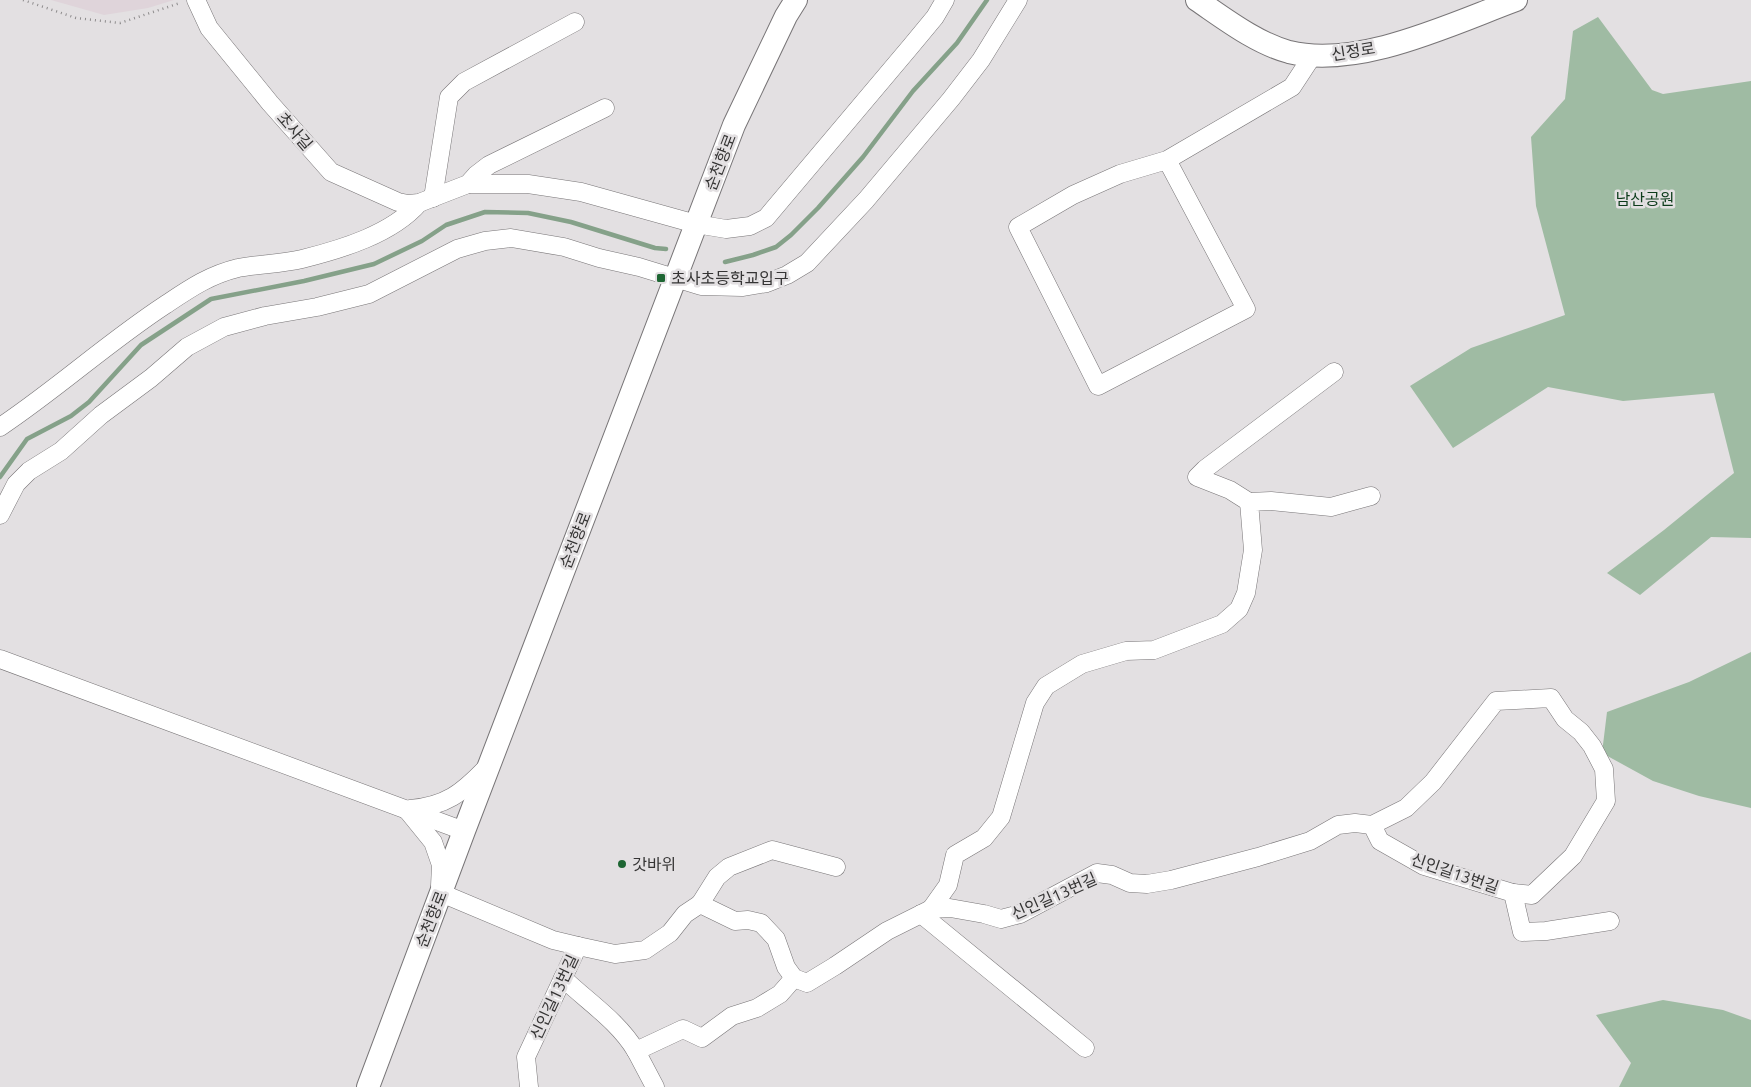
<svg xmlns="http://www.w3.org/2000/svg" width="1751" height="1087" viewBox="0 0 1751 1087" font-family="Ubuntu,'Noto Sans KR',sans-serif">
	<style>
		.built { fill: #dfd4da }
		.forest { fill: #9fbba3 }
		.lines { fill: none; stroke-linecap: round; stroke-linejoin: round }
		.stream { stroke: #85a189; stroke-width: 4.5 }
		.minor-casing { stroke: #787577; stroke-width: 19 }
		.major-casing { stroke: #787577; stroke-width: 24 }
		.path { stroke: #8d8b8c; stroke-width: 2.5; stroke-dasharray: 1 4; stroke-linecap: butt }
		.minor { stroke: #fff; stroke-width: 18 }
		.major { stroke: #fff; stroke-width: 22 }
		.poi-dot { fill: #1e6633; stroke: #e3e0e2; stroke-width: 2 }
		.labels { text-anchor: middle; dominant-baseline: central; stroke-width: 5; stroke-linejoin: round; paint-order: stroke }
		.street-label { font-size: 16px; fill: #353434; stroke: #e3e0e2 }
		.park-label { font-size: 16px; fill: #0d3c1b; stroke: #e3e0e2 }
		.poi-label { font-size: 16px; fill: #353434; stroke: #e3e0e2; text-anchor: start }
	</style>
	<rect width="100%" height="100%" fill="#e3e0e2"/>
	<!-- built -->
	<path class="built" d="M51 0H174L148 8 104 15Z"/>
	<!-- forest -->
	<g class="forest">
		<path d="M1598 17 1652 90 1663 94 1751 81V538L1711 537 1640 595 1607 573 1664 530 1734 473 1714 393 1623 401 1548 387 1453 448 1410 386 1471 348 1565 315 1536 206 1531 137 1565 99 1573 31Z"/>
		<path d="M1751 652V808L1699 796 1653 781 1602 753 1607 712 1689 682Z"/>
		<path d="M1663 1000 1723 1010 1751 1020V1087H1619L1631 1063 1596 1015Z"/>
	</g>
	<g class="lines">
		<!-- stream -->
		<g class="stream">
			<path d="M725 262 753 255 776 247 791 235 818 208 863 157 913 91 957 43 987 0"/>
			<path d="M0 477 27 439 71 416 89 402 141 345 211 299 304 281 374 264 422 241 446 225 485 212 528 213 571 222 655 248 666 249"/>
		</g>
		<defs>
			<g id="minor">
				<path d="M196 0 209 28 270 103 331 172 398 202 408 204 419 203 468 184 476 175 489 165 605 108"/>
				<path d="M1167 160 1246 309 1098 386 1018 227 1073 195 1120 174 1167 160 1292 87 1313 55"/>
				<path d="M468 184H528L581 192 696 224 726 229 750 226 766 218 911 46 935 17 945 0"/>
				<path d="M433 198 449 97 464 82 575 22"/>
				<path d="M0 427C57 389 107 343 165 305 189 289 209 275 238 268 259 264 281 264 302 259 342 249 392 234 419 203"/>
				<path d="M1249 502 1230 490 1197 477 1205 469 1334 372"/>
				<path d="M0 515 16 484 29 471 61 451 101 415 151 378 187 347 224 327 265 316 317 307 369 294 457 249 485 241 511 238 564 247 599 258 639 267 701 286 742 287 767 283 787 275 807 263 866 200 951 99 981 60 1018 0"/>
				<path d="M0 659 464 831"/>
				<path d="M410 809C446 806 462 793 486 768"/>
				<path d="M407 810 433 842 441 865 440 886"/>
				<path d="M441 893 553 940 578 946"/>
				<path d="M1513 893 1522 932 1546 931 1610 921"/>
				<path d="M700 904 717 877 729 867 772 850 836 867"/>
				<path d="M931 909 948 885 955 855 984 838 1001 817 1035 703 1046 686 1082 664 1126 651 1154 650 1222 624 1239 609 1246 593 1253 550 1249 502 1271 501 1331 507 1371 496"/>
				<path d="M921 914 1085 1048"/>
				<path d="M563 978C588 1002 618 1021 636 1051"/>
				<path d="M529 1087 526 1057 578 946 615 954 645 950 670 933 685 914 700 904 735 921 748 920 761 923 776 939 786 967 794 978 807 983 835 966 887 931 931 909 950 908 984 914 1001 919 1020 914 1097 873 1112 875 1130 883 1147 884 1171 880 1258 857 1310 841 1338 825 1355 823 1372 825 1380 841 1424 866 1513 893 1532 895 1573 856 1606 801 1604 769 1592 746 1581 732 1565 719 1551 698 1496 701 1433 782 1406 808 1372 825"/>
				<path d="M655 1087 636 1051 683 1029 702 1038 732 1016 757 1008 780 994 794 978"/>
			</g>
			<g id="major">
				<path d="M1197 0C1225 19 1256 43 1289 52 1359 69 1451 24 1516 0"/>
				<path d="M368 1087 464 831 734 125 786 16 796 0"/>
			</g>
		</defs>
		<!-- minor casing -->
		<use href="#minor" class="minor-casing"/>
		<!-- major casing -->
		<use href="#major" class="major-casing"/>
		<!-- path -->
		<path class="path" d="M23 0 76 18 120 23 180 3"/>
		<!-- minor -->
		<use href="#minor" class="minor"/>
		<!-- major -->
		<use href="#major" class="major"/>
	</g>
	<!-- markers -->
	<g class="poi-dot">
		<rect x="656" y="273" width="10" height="10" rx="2.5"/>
		<circle cx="622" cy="864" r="5"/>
	</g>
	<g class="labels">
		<!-- street labels -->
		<g class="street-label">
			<text transform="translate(1353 51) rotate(-9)">신정로</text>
			<text transform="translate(295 131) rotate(49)">초사길</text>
			<text transform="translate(720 162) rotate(-69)">순천향로</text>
			<text transform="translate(575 540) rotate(-69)">순천향로</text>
			<text transform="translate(1455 873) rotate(19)">신인길13번길</text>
			<text transform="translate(1054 896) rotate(-24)">신인길13번길</text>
			<text transform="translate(431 919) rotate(-69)">순천향로</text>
			<text transform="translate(554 997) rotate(-65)">신인길13번길</text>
		</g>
		<!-- park labels -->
		<g class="park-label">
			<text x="1645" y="199">남산공원</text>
		</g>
		<!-- poi labels -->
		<g class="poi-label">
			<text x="671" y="278">초사초등학교입구</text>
			<text x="632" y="864">갓바위</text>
		</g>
	</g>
</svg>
